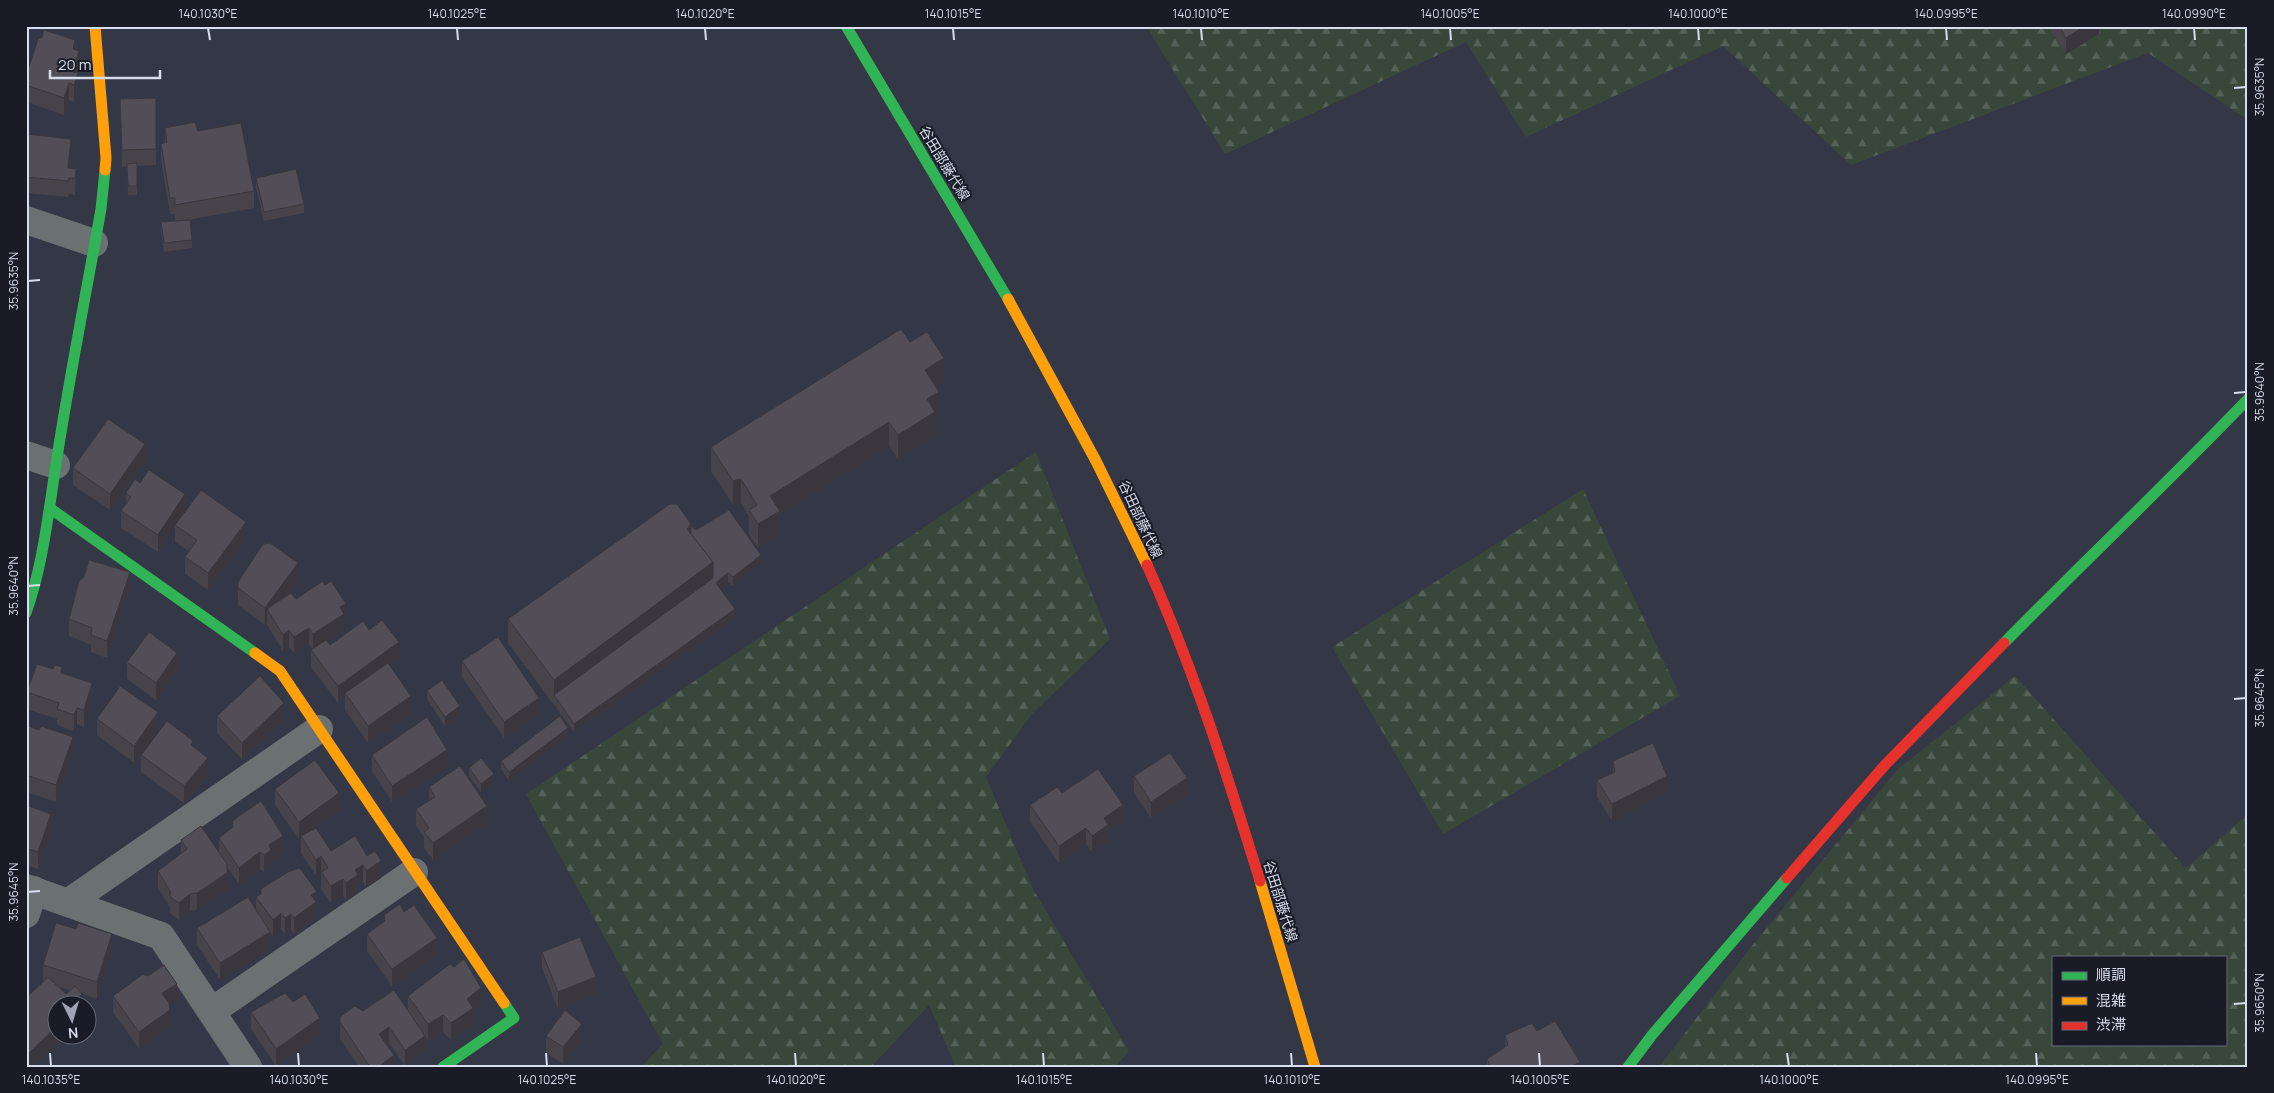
<svg xmlns="http://www.w3.org/2000/svg" width="2274" height="1093" viewBox="0 0 2274 1093" font-family="Manrope,'Noto Sans JP',sans-serif">
	<style>
		.forest { fill: url(#forest-firs); fill-rule: evenodd }
		.lines { fill: none; stroke-linecap: round; stroke-linejoin: round }
		.street { stroke: #6b7173; stroke-width: 28 }
		.fast { stroke: #30b455; stroke-width: 11 }
		.slow { stroke: #ff9f0a; stroke-width: 11 }
		.jam { stroke: #e5322d; stroke-width: 11 }
		.wall { fill: #47434b; fill-rule: evenodd }
		.shaded-wall { fill: #39373d }
		.building { fill: #524e57; stroke: #39373d }
		.ticks { fill: none; stroke: #d8dded; stroke-width: 2 }
		.labels { text-anchor: middle; dominant-baseline: central; stroke-width: 4; stroke-linejoin: round; paint-order: stroke }
		.street-label { font-size: 14px; fill: #d8dded; stroke: #191c27 }
		.neatline { fill: none; stroke: #d8dded; stroke-width: 2 }
		.ticks-label { font-size: 12px; text-anchor: middle; fill: #d8dded }
	</style>
	<defs>
		<pattern id="forest-firs" width="22" height="20" patternUnits="userSpaceOnUse" patternTransform="scale(1.25)"><rect width="22" height="20" fill="#39473b"/><path d="M5 1l3.5 6h-7zM16 11l3.5 6h-7z" fill="#556158"/></pattern>
	</defs>
	<rect width="100%" height="100%" fill="#343745"/>
	<!-- forest -->
	<g class="forest">
		<path d="M1146 26H2248V120L2148 53 1851 165 1723 46 1526 137 1466 42 1225 154Z"/>
		<path d="M1036 452 1110 639 1032 714 986 777 1033 889 1129 1051 1115 1067H956L929 1005 871 1067H641L663 1044 526 794Z"/>
		<path d="M1583 489 1680 696 1443 834 1332 647Z"/>
		<path d="M2015 676 2186 868 2248 814V1067H1659L1751 947 1898 769ZM2053 957H2225V1044H2053Z"/>
	</g>
	<g class="lines">
		<!-- street -->
		<g class="street">
			<path d="M26 220 94 243"/>
			<path d="M26 455 56 465"/>
			<path d="M26 888 161 936 248 1067"/>
			<path d="M69 902 319 729"/>
			<path d="M26 914 34 890"/>
			<path d="M212 1011 414 872"/>
		</g>
		<!-- fast -->
		<g class="fast">
			<path d="M846 26 1008 299"/>
			<path d="M51 509 255 653"/>
			<path d="M26 613C43 565 48 515 56 464 69 379 86 294 101 209L105 170"/>
			<path d="M2004 643C2085 561 2168 482 2248 399"/>
			<path d="M443 1067 514 1018 504 1003"/>
			<path d="M1628 1067 1652 1035 1787 878"/>
		</g>
		<!-- slow -->
		<g class="slow">
			<path d="M95 26 106 158 105 170"/>
			<path d="M1008 299 1096 461 1147 565"/>
			<path d="M255 653 280 671 504 1003"/>
			<path d="M1260 881 1315 1067"/>
		</g>
		<!-- jam -->
		<g class="jam">
			<path d="M1147 565C1193 667 1227 774 1260 881"/>
			<path d="M1787 878 1885 765 2004 643"/>
		</g>
	</g>
	<!-- wall -->
	<g class="wall">
		<path d="M2048 26H2099V34L2066 54Z"/>
		<path d="M75 50 79 68 78 73V90L74 102 69 100 64 115 26 102V76Z"/>
		<path d="M156 98V165L137 166V195H128L127 166 122 167 120 99Z"/>
		<path d="M165 128 198 131 254 191V208L182 221 192 240V248L164 252 161 231V222L175 221V214H170L161 161V144L165 143Z"/>
		<path d="M26 134 71 156 70 168 76 169 75 195 69 194 68 197 26 193Z"/>
		<path d="M256 178 304 204V213L264 221 256 187Z"/>
		<path d="M910 342 944 382 936 387 939 416 935 418V436L898 459 889 446 780 514V535L758 548 749 534V517L741 503 733 505 711 471V447Z"/>
		<path d="M145 461 110 510 73 485V468Z"/>
		<path d="M126 493 185 510 176 525 246 539 208 590 185 574V557L189 551 175 542V525L158 552 121 528V511L126 505Z"/>
		<path d="M691 526 696 530 761 563 733 586 728 582 720 588 735 618 574 732 508 643V619Z"/>
		<path d="M298 580 286 596 296 599 346 620 344 621V631L327 642 330 645 369 630 399 659 390 665 411 713 368 743 345 710V698L338 703 311 667V650L312 649 309 644 294 653 289 647 283 651 267 625V623L265 625 238 605V582Z"/>
		<path d="M130 588 107 658 91 652V645L69 636V619Z"/>
		<path d="M462 661 539 715 504 738 462 677Z"/>
		<path d="M127 662 177 670 156 700 127 679Z"/>
		<path d="M62 674 92 700 84 727 77 724 74 731 57 725V719L27 709V692Z"/>
		<path d="M427 691 460 715 445 726 427 699Z"/>
		<path d="M217 716 284 720 242 759 217 733Z"/>
		<path d="M97 719 158 729 134 763 97 735Z"/>
		<path d="M26 725 39 730 73 753 56 802 26 792Z"/>
		<path d="M568 736 509 781 501 769V761Z"/>
		<path d="M193 747 208 775 184 803 141 772V755Z"/>
		<path d="M372 755 447 767 392 802 372 771Z"/>
		<path d="M1613 761 1667 792 1612 821 1597 797V780L1613 773Z"/>
		<path d="M469 768 494 783 481 792 469 776Z"/>
		<path d="M1134 776 1187 795 1151 818 1134 793Z"/>
		<path d="M429 787 487 823 433 860 424 848V837L416 826V809L429 801Z"/>
		<path d="M275 789 339 810 307 833 331 851 355 836 381 878 366 888 363 882 358 885V892L346 900 343 895 331 903 321 889V873L316 876 301 853V837L299 839 275 805Z"/>
		<path d="M1062 793 1123 821 1108 832V841L1092 852 1086 844 1059 863 1030 822V805Z"/>
		<path d="M26 805 51 830 38 869 26 865Z"/>
		<path d="M232 821 283 852 271 861V867L264 872 260 869 239 884 227 867V890L197 910 190 911 179 920 170 913V907L158 888V871L181 854V840L219 852V838L232 828Z"/>
		<path d="M256 897 317 909H316V918L294 934 291 930 285 934 281 929 273 936 270 932V949L220 980 197 945V928L256 910Z"/>
		<path d="M404 912 437 955 392 986 367 951V934L384 922V915Z"/>
		<path d="M112 951 97 999 82 994V1006L64 1036 32 1067H26L43 981V965ZM57 986 70 990 66 994Z"/>
		<path d="M542 952 596 993 558 1009 542 968Z"/>
		<path d="M113 996 177 1000 169 1005 170 1027 139 1049 113 1012Z"/>
		<path d="M408 996 481 1005 473 1011V1025L451 1040 443 1032 428 1041 425 1036V1052L405 1066 389 1043 387 1045 394 1067H359L340 1039V1017L408 1011Z"/>
		<path d="M251 1012 320 1035 276 1066 251 1029Z"/>
		<path d="M1537 1031 1580 1067H1487V1059L1505 1047V1035Z"/>
		<path d="M546 1036 582 1040 563 1064 546 1053Z"/>
	</g>
	<!-- shaded-wall -->
	<g class="shaded-wall">
		<path d="M2085 26H2099V34L2066 54V38Z"/>
		<path d="M75 40V56L73 49Z"/>
		<path d="M79 51V68L74 85 73 72Z"/>
		<path d="M78 73V90L74 102V85Z"/>
		<path d="M69 83V100L64 115V98Z"/>
		<path d="M71 139V156L68 181V168Z"/>
		<path d="M944 358V382L925 394V370Z"/>
		<path d="M939 392V416L935 418V436L898 459V435L927 399Z"/>
		<path d="M889 422V446L780 514V535L758 548V524L770 496Z"/>
		<path d="M145 444V461L110 510V494Z"/>
		<path d="M741 479V503L733 505V481Z"/>
		<path d="M30 489V506L26 515V499Z"/>
		<path d="M185 494V510L158 552V535Z"/>
		<path d="M246 522V539L208 590V573Z"/>
		<path d="M691 524V548L687 529Z"/>
		<path d="M761 555V563L733 586V577Z"/>
		<path d="M713 562V586L554 695V704V680Z"/>
		<path d="M298 563V580L271 616 267 609V623L265 625V608Z"/>
		<path d="M130 572V588L107 658V641Z"/>
		<path d="M728 573V582L716 592V583Z"/>
		<path d="M346 604V620L344 621V631L313 651V634L340 607Z"/>
		<path d="M735 609V618L574 732V724Z"/>
		<path d="M309 628V644L294 653V637Z"/>
		<path d="M289 630V647L283 651V635Z"/>
		<path d="M399 642V659L347 696 345 693V698L338 703V686Z"/>
		<path d="M177 653V670L156 700V683Z"/>
		<path d="M92 683V700L84 727V710Z"/>
		<path d="M411 696V713L368 743V726Z"/>
		<path d="M539 698V715L504 738V722Z"/>
		<path d="M284 703V720L242 759V743Z"/>
		<path d="M460 706V715L445 726V717Z"/>
		<path d="M77 708V724L74 731V715Z"/>
		<path d="M158 712V729L134 763V746Z"/>
		<path d="M568 728V736L509 781V772Z"/>
		<path d="M73 737V753L56 802V785Z"/>
		<path d="M447 750V767L392 802V786Z"/>
		<path d="M208 758V775L184 803V786Z"/>
		<path d="M494 774V783L481 792V784Z"/>
		<path d="M1667 776V792L1612 821V804Z"/>
		<path d="M1187 778V795L1151 818V802Z"/>
		<path d="M339 793V810L299 839V822Z"/>
		<path d="M1123 805V821L1108 832V841L1092 852V836L1104 818Z"/>
		<path d="M487 806V823L433 860V843Z"/>
		<path d="M51 814V830L38 869V852Z"/>
		<path d="M1086 828V844L1059 863V846Z"/>
		<path d="M283 836V852L271 861V867L264 872V855L269 845Z"/>
		<path d="M260 852V869L239 884V868Z"/>
		<path d="M321 856V873L316 876V860Z"/>
		<path d="M381 861V878L366 888V871Z"/>
		<path d="M363 865V882L358 885V892L346 900V883L355 870Z"/>
		<path d="M227 873V890L197 910V893Z"/>
		<path d="M343 879V895L331 903V886Z"/>
		<path d="M317 892V909H316V918L294 934V918L311 895Z"/>
		<path d="M190 894V911L179 920V903Z"/>
		<path d="M281 913V929L273 936V920Z"/>
		<path d="M291 914V930L285 934V918Z"/>
		<path d="M270 932V949L220 980V963Z"/>
		<path d="M112 934V951L97 999V982Z"/>
		<path d="M437 938V955L392 986V969Z"/>
		<path d="M596 977V993L558 1009V992Z"/>
		<path d="M177 984V1000L162 1010V993Z"/>
		<path d="M481 988V1005L473 1011V1025L451 1040V1023L467 999Z"/>
		<path d="M82 994V1006H74V1002Z"/>
		<path d="M170 1010V1027L139 1049V1032Z"/>
		<path d="M443 1015V1032L428 1041V1024Z"/>
		<path d="M320 1018V1035L276 1066V1049Z"/>
		<path d="M582 1024V1040L563 1064V1047Z"/>
		<path d="M58 1025V1036H64L32 1067H26V1056Z"/>
		<path d="M389 1027V1043L379 1050V1034Z"/>
		<path d="M425 1036V1052L405 1066V1050Z"/>
		<path d="M394 1055V1067H378Z"/>
		<path d="M1580 1062V1067H1570Z"/>
	</g>
	<!-- building -->
	<g class="building">
		<path d="M2059 26H2085L2066 38Z"/>
		<path d="M44 30 75 40 73 49 79 51 73 72 78 73 74 85 69 83 64 98 26 85V76L38 39 42 37Z"/>
		<path d="M156 98V149L122 150 120 99Z"/>
		<path d="M195 122 198 131 241 123 254 191 175 205V198H170L161 144 167 142 165 128Z"/>
		<path d="M26 134 71 139 68 168 76 169 75 178H69L68 181 26 177Z"/>
		<path d="M137 163V186H128L127 164Z"/>
		<path d="M296 169 304 204 264 212 256 178Z"/>
		<path d="M190 220 192 240 164 243 161 222Z"/>
		<path d="M901 329 910 342 927 332 944 358 925 370 939 392 927 399 935 412 898 435 889 422 770 496 780 511 758 524 749 510 757 505 741 479 733 481 711 447Z"/>
		<path d="M108 419 145 444 110 494 73 468Z"/>
		<path d="M149 470 185 494 158 535 121 511 131 497 126 493 135 479 140 483Z"/>
		<path d="M26 488 30 489 26 499Z"/>
		<path d="M201 490 246 522 208 573 185 557 197 540 175 525Z"/>
		<path d="M670 504H677L691 524 687 529 713 562 554 680 508 619Z"/>
		<path d="M729 510 761 555 733 577 728 573 716 583 735 609 574 724 554 695 713 578V562L691 534V526L696 530Z"/>
		<path d="M270 543 298 563 265 608 238 588V582L263 544Z"/>
		<path d="M89 560 130 572 107 641 91 635 92 628 69 619 79 581 84 577Z"/>
		<path d="M323 581 325 585 331 581 346 604 340 607 344 614 313 634 309 628 294 637 289 630 283 635 267 609 291 593 296 599Z"/>
		<path d="M382 620 399 642 338 686 311 650 326 640 330 645 363 621 369 630Z"/>
		<path d="M149 632 177 653 156 683 127 662Z"/>
		<path d="M498 637 539 698 504 722 462 661Z"/>
		<path d="M388 663 411 696 368 726 345 693Z"/>
		<path d="M37 664 53 669 54 665 62 667 61 673 92 683 84 710 77 708 74 715 57 709 59 703 27 692Z"/>
		<path d="M260 676 284 703 242 743 217 716Z"/>
		<path d="M442 680 460 706 445 717 427 691Z"/>
		<path d="M120 686 158 712 134 746 97 719Z"/>
		<path d="M560 716 568 728 509 772 501 761Z"/>
		<path d="M427 717 447 750 392 786 372 755Z"/>
		<path d="M167 721 193 741 191 745 208 758 184 786 141 755Z"/>
		<path d="M26 725 39 730 41 726 73 737 56 785 26 775Z"/>
		<path d="M1653 743 1667 776 1612 804 1597 780 1615 772 1613 761Z"/>
		<path d="M1170 753 1187 778 1151 802 1134 776Z"/>
		<path d="M481 758 494 774 481 784 469 768Z"/>
		<path d="M315 760 339 793 299 822 275 789Z"/>
		<path d="M460 766 487 806 433 843 424 832 429 828 416 809 435 797 429 787Z"/>
		<path d="M1098 769 1123 805 1104 818 1108 825 1092 836 1086 828 1059 846 1030 805 1057 787 1062 793Z"/>
		<path d="M261 801 283 836 269 845 271 850 264 855 260 852 239 868 219 838 233 827 232 821Z"/>
		<path d="M26 805 51 814 38 852 26 848Z"/>
		<path d="M201 826 227 864V873L197 893 190 894 179 903 170 897V891L158 871 187 849 181 840Z"/>
		<path d="M316 828 331 851 355 836 367 856 375 851 381 861 366 871 363 865 355 870 358 875 346 883 343 879 331 886 321 872 328 868 321 856 316 860 301 836Z"/>
		<path d="M300 868 317 892 311 895 316 902 294 918 291 914 285 918 281 913 273 920 256 897 261 894V889L288 872Z"/>
		<path d="M248 897 270 932 220 963 197 928Z"/>
		<path d="M400 904 404 912 414 905 437 938 392 969 367 934 385 921 384 915Z"/>
		<path d="M56 923 76 929 78 923 112 934 97 982 43 965Z"/>
		<path d="M580 937 596 977 558 992 542 952Z"/>
		<path d="M464 959 481 988 467 999 473 1008 451 1023 443 1015 428 1024 408 996 450 964 454 967Z"/>
		<path d="M164 965 177 984 162 993 169 1003 170 1010 139 1032 113 996 143 974 148 976Z"/>
		<path d="M48 977 66 994 75 986 82 994 74 1002 77 1005V1006H58V1025L26 1056V998Z"/>
		<path d="M394 990 425 1036 405 1050 389 1027 379 1034 394 1055 378 1067H370L340 1022V1017L355 1006 363 1011Z"/>
		<path d="M285 993 293 1002 305 994 320 1018 276 1049 251 1012Z"/>
		<path d="M565 1010 582 1024 563 1047 546 1036Z"/>
		<path d="M1555 1021 1580 1062 1570 1067H1491L1487 1059 1508 1045 1505 1035 1532 1023 1537 1031Z"/>
	</g>
	<!-- ticks -->
	<path class="ticks" d="M208 28 210 40M457 28 458 40M705 28 706 40M953 28 954 40M1201 28 1202 40M1450 28 1451 40M1698 28 1699 40M1946 28 1947 40M2194 28 2195 40M2234 88 2246 87M28 281 40 280M2234 393 2246 392M28 586 40 585M2234 699 2246 698M28 892 40 891M2234 1004 2246 1003M50 1053 51 1066M298 1053 299 1066M546 1053 547 1066M795 1053 796 1066M1043 1053 1044 1066M1291 1053 1292 1066M1539 1053 1540 1066M1787 1053 1789 1066M2036 1053 2037 1066"/>
	<g class="labels">
		<!-- street labels -->
		<g class="street-label">
			<text transform="translate(945 163) rotate(59)">谷田部藤代線</text>
			<text transform="translate(1141 519) rotate(65)">谷田部藤代線</text>
			<text transform="translate(1281 901) rotate(73)">谷田部藤代線</text>
		</g>
	</g>
	<!-- border -->
	<rect width="2274" height="1093" fill="none" stroke="#191c27" stroke-width="55"/>
	<!-- legend -->
	<rect x="2052" y="956" width="175" height="90" fill="#191c27" stroke="#656976"/>
	<rect x="2062" y="972" width="25" height="8" fill="#30b455" stroke="#656976"/>
	<text x="2096" y="980" font-size="15" fill="#d8dded">順調</text>
	<rect x="2062" y="997" width="25" height="8" fill="#ff9f0a" stroke="#656976"/>
	<text x="2096" y="1006" font-size="15" fill="#d8dded">混雑</text>
	<rect x="2062" y="1022" width="25" height="8" fill="#e5322d" stroke="#656976"/>
	<text x="2096" y="1030" font-size="15" fill="#d8dded">渋滞</text>
	<!-- north arrow -->
	<g transform="translate(72 1020) rotate(175)"><circle r="24" fill="#191c27" stroke="#656976"/>
	<path d="M0-4L9 19L0 12L-9 19Z" fill="#9fa3b2"/>
	<text y="-8" font-size="14" font-weight="bold" text-anchor="middle" fill="#d8dded">N</text>
	</g>
	<!-- scale -->
	<path d="M50 70v8h110v-8" fill="none" stroke="#d8dded" stroke-width="2.5"/>
	<text x="58" y="70" font-size="15" fill="#d8dded" stroke="#191c27" stroke-width="4" paint-order="stroke">20 m</text>
	<rect x="28" y="28" width="2218" height="1038" class="neatline"/>
	<g class="ticks-label">
		<text x="208" y="18">140.1030°E</text>
		<text x="457" y="18">140.1025°E</text>
		<text x="705" y="18">140.1020°E</text>
		<text x="953" y="18">140.1015°E</text>
		<text x="1201" y="18">140.1010°E</text>
		<text x="1450" y="18">140.1005°E</text>
		<text x="1698" y="18">140.1000°E</text>
		<text x="1946" y="18">140.0995°E</text>
		<text x="2194" y="18">140.0990°E</text>
		<text transform="translate(2260 87) rotate(-90)" y="4">35.9635°N</text>
		<text transform="translate(14 281) rotate(-90)" y="4">35.9635°N</text>
		<text transform="translate(2260 392) rotate(-90)" y="4">35.9640°N</text>
		<text transform="translate(14 586) rotate(-90)" y="4">35.9640°N</text>
		<text transform="translate(2260 698) rotate(-90)" y="4">35.9645°N</text>
		<text transform="translate(14 892) rotate(-90)" y="4">35.9645°N</text>
		<text transform="translate(2260 1003) rotate(-90)" y="4">35.9650°N</text>
		<text x="51" y="1084">140.1035°E</text>
		<text x="299" y="1084">140.1030°E</text>
		<text x="547" y="1084">140.1025°E</text>
		<text x="796" y="1084">140.1020°E</text>
		<text x="1044" y="1084">140.1015°E</text>
		<text x="1292" y="1084">140.1010°E</text>
		<text x="1540" y="1084">140.1005°E</text>
		<text x="1789" y="1084">140.1000°E</text>
		<text x="2037" y="1084">140.0995°E</text>
	</g>
</svg>
